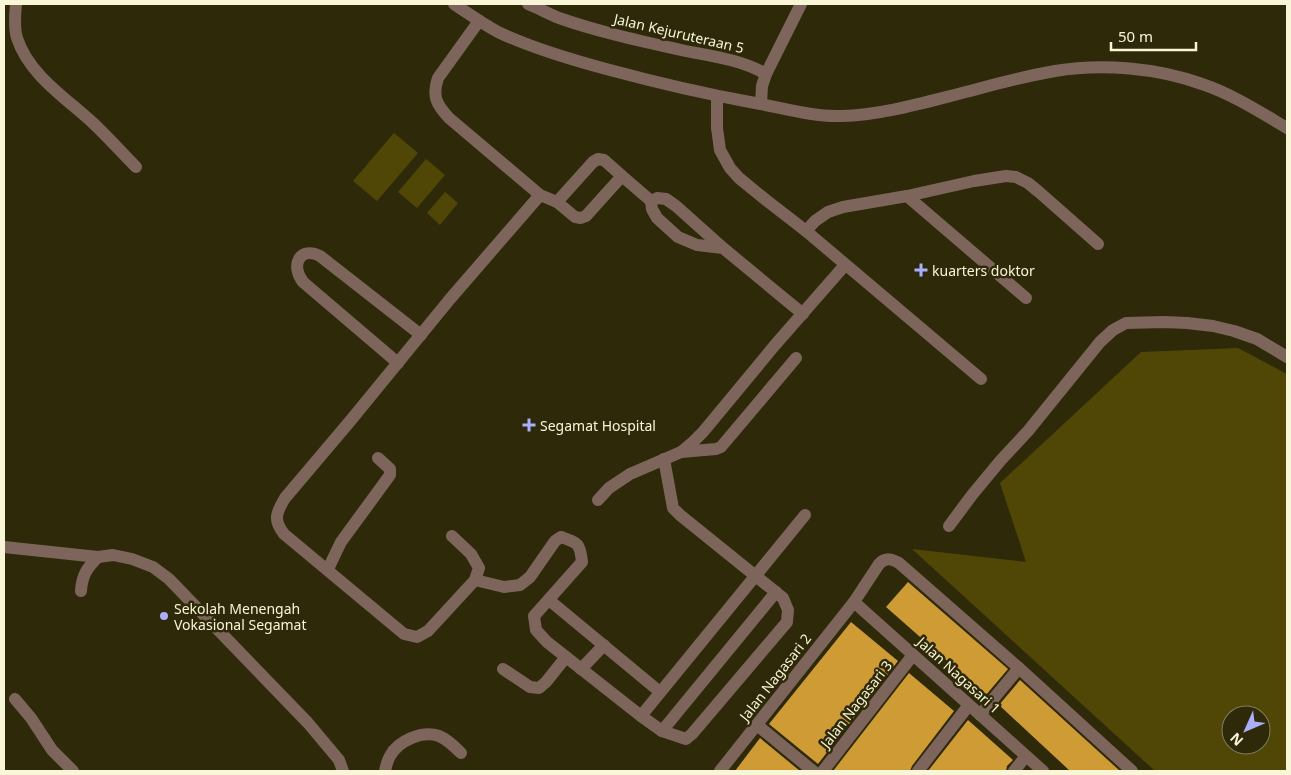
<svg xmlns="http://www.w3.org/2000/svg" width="1291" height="775" viewBox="0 0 1291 775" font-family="'Noto Sans',sans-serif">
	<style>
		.green { fill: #504707; fill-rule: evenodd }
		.building { fill: #ce9b35 }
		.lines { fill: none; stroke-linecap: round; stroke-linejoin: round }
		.minor { stroke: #7e655c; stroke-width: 12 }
		.poi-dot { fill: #abaffb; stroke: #2d2909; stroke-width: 2 }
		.labels { text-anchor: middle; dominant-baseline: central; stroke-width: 5; stroke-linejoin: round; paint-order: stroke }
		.street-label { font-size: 14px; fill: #f9f5d7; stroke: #2d2909 }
		.poi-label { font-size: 14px; fill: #f9f5d7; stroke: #2d2909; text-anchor: start }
	</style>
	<rect width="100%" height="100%" fill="#2d2909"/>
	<!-- green -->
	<g class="green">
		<path d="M394 133 418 153 377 201 353 181Z"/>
		<path d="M426 159 445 175 417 208 398 192Z"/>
		<path d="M445 192 458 203 440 225 427 213Z"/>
		<path d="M1238 348 1287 374V771H1155L912 549 1026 562 1000 483 1141 352ZM1231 715H1261V745H1231Z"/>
	</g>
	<!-- building -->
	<g class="building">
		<path d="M908 582 1008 669 986 695 886 607Z"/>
		<path d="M851 622 898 661 818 764 769 724Z"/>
		<path d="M909 673 954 711 912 766 910 771H833Z"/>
		<path d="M1020 680 1120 771H1070L999 705Z"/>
		<path d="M968 720 1013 760 1007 766 1006 771H928Z"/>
		<path d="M760 738 800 771H735Z"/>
	</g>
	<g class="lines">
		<!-- minor -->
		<g class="minor">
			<path d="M16 4C15 14 14 28 17 38 29 75 66 98 93 123 108 137 122 153 136 167"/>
			<path d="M454 4C469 14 483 24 498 32 534 49 572 60 610 70 658 83 706 94 755 103 783 108 813 117 841 116 884 115 929 101 970 91 998 83 1027 76 1055 71 1102 63 1158 68 1202 84 1232 94 1260 112 1287 128"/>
			<path d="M528 4C538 8 549 14 559 18 599 32 641 41 681 50 710 56 740 59 766 74"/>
			<path d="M479 21 438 78C432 96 436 104 449 118L540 195 557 202 575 217 581 218 586 216 622 176 651 201"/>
			<path d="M717 96V128L720 150 730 168 739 178 766 200 806 231 981 379"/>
			<path d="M761 104 762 86 766 74 801 4"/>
			<path d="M907 196 1026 298"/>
			<path d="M557 202 593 162 598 159 604 160 622 176"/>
			<path d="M806 231 815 221 828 212 843 207 907 196 974 181 1006 176 1016 177 1028 183 1039 192 1098 244"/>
			<path d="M723 248 697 245 678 237 657 218 652 209 651 201 657 198 666 199 676 206 723 248 803 314"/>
			<path d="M398 363 303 282C290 265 300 246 320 256L421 335"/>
			<path d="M681 452 716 449 721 447 796 358"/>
			<path d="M598 500 609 488 630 474 681 452 693 442 703 432 775 345 845 265"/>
			<path d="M949 526 972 495 1001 460 1028 431 1100 342 1113 330 1126 323 1164 322 1187 323 1213 326 1234 331 1257 339 1287 357"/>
			<path d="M452 536 471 554 479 568 475 580 428 631 417 637 404 634 284 534C273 520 276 513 285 498L351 420 450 299 540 195"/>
			<path d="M4 547 98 557 113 555 132 559 153 567 169 579 308 723 339 760 343 771"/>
			<path d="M328 569 341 542 390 475V469L378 458"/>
			<path d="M475 580 504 587 520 585 530 577 555 541 561 537C578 543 580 543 582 562L534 616 536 630 547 642 641 716 662 731 686 739 692 734 787 622 788 610 783 598 680 515 673 508 664 459"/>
			<path d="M81 591C82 575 87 568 98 557"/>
			<path d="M549 600 660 692"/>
			<path d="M854 602 1043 771"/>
			<path d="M503 669 530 687 539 688 546 682 566 657"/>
			<path d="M581 669 604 645"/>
			<path d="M15 699 31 718 52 750 73 771"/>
			<path d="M980 715 1019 668"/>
			<path d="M641 716 805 515"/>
			<path d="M757 725 813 771"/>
			<path d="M662 731 776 592"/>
			<path d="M385 771C386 766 387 761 390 756 398 741 422 730 439 736 447 739 455 747 461 753"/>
			<path d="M720 771 854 602 879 564C886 557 892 559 899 563L1019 668 1132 771"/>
			<path d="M823 771 913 655"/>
			<path d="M918 771 969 705"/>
			<path d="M1014 771 1026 756"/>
		</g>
	</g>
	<!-- markers -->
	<g class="poi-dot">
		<path d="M918.5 262.5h5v5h5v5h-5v5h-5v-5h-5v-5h5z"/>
		<path d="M526.5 417.5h5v5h5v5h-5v5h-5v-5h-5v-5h5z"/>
		<circle cx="164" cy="616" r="5"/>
	</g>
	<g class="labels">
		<!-- street labels -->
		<g class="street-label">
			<text transform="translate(679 33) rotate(13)">Jalan Kejuruteraan 5</text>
			<text transform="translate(959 675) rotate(42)">Jalan Nagasari 1</text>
			<text transform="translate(775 677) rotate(-52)">Jalan Nagasari 2</text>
			<text transform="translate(856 704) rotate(-52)">Jalan Nagasari 3</text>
		</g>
		<!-- poi labels -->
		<g class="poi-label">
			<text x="932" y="270">kuarters doktor</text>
			<text x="540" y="425">Segamat Hospital</text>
			<text x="174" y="608">Sekolah Menengah<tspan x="174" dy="16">Vokasional Segamat</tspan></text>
		</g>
	</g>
	<!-- border -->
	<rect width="1291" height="775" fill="none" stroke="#f9f5d7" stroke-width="10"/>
	<!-- north arrow -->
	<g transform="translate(1246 730) rotate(225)"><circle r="24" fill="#2d2909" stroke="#7f7b5b"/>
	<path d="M0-4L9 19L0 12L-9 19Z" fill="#abaffb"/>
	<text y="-8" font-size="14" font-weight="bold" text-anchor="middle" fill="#f9f5d7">N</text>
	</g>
	<!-- scale -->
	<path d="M1111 42v8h85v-8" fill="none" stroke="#f9f5d7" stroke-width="2.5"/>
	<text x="1118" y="42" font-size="15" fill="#f9f5d7" stroke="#2d2909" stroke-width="4" paint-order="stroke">50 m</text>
</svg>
